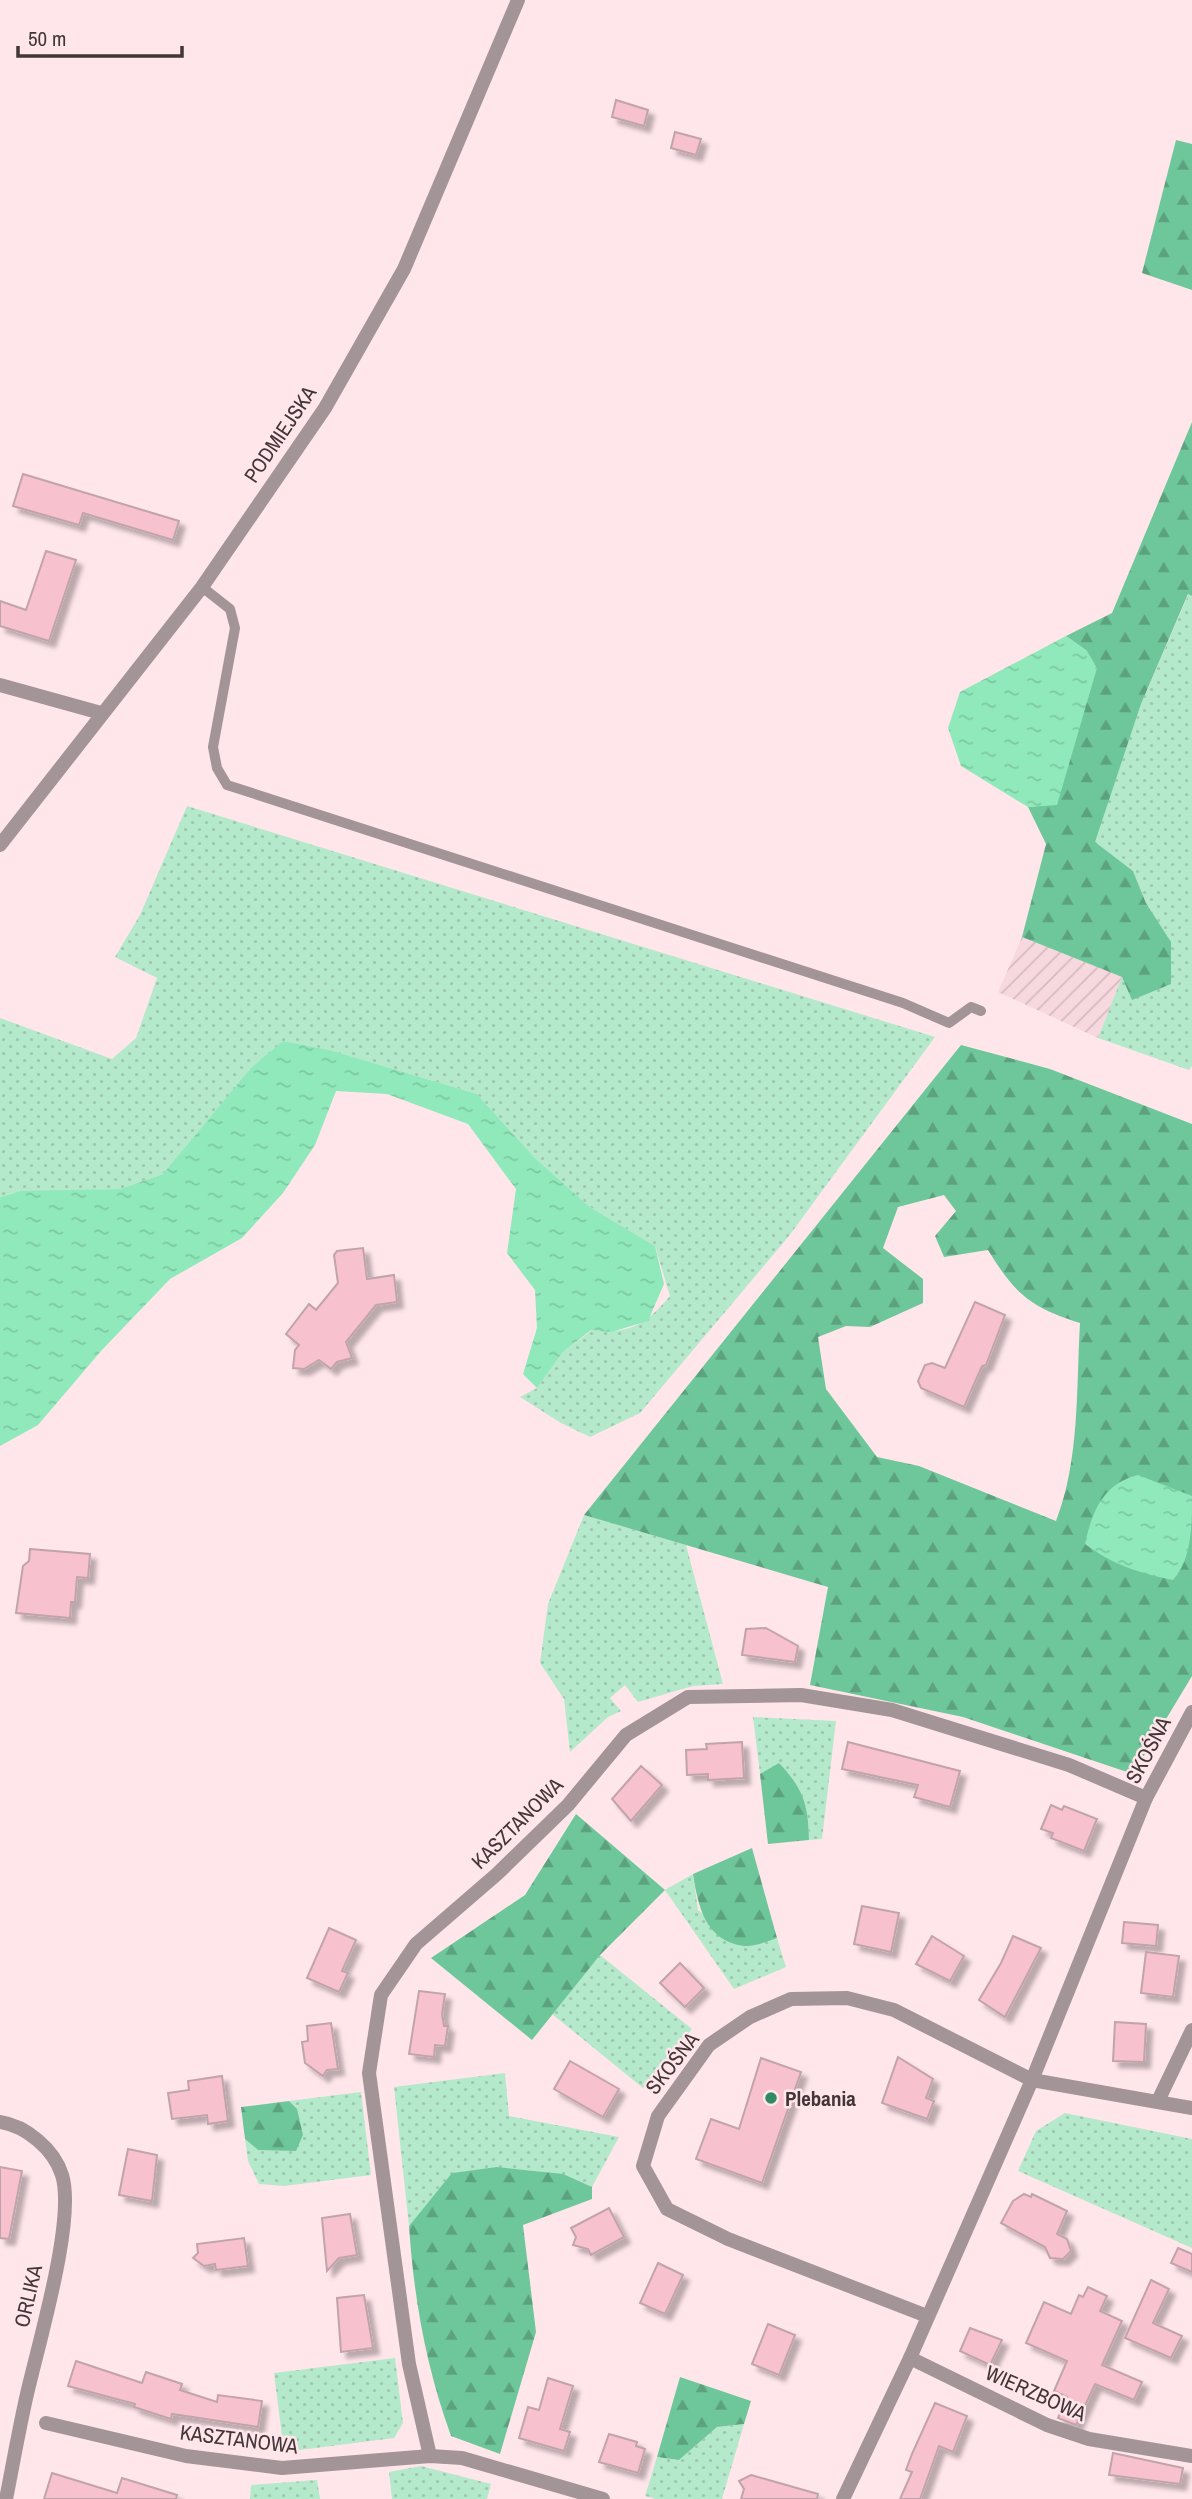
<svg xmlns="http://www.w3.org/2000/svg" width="1192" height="2499" viewBox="0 0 1192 2499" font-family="'Archivo Narrow',sans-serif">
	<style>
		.industrial { fill: url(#industrial-furrows) }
		.grass { fill: url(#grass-dots) }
		.forest { fill: url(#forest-firs); fill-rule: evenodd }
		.water { fill: url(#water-ripples) }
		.building { fill: #f8c1ce; stroke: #c1a4ab; stroke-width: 2; filter: url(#shadow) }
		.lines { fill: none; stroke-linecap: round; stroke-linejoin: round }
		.service { stroke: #a29497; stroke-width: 10 }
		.minor { stroke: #a29497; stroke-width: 14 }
		.poi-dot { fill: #308b62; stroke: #ffe6eb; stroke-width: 2.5 }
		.labels { text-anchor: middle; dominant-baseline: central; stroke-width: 5; stroke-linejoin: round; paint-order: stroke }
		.street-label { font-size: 21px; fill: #423639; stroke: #ffe6eb }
		.poi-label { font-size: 21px; font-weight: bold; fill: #423639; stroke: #ffe6eb; text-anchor: start }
	</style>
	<defs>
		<pattern id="industrial-furrows" width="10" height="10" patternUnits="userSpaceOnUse" patternTransform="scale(1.75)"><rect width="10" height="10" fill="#f7d8df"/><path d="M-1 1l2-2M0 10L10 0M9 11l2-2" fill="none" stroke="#d5bac0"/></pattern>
		<pattern id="grass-dots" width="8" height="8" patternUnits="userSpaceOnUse" patternTransform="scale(1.75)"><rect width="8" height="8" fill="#b5e9cb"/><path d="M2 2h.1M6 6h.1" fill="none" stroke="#9dc8af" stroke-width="1.8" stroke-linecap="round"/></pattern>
		<pattern id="forest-firs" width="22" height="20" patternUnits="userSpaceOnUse" patternTransform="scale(1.75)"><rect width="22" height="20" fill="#6ec79a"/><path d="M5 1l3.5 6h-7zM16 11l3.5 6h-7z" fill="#5ca27f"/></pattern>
		<pattern id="water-ripples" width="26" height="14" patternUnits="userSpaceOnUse" patternTransform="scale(1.75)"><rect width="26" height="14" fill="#90e9ba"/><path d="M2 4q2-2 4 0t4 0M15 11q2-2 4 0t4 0" fill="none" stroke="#7dc8a1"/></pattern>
		<filter id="shadow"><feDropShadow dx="6" dy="6" stdDeviation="2" flood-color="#0004"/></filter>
	</defs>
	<rect width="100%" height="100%" fill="#ffe6eb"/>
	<!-- industrial -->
	<path class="industrial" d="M1022 937 1122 977 1098 1038 998 992Z"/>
	<!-- grass -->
	<g class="grass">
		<path d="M1189 593 1192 596V1066L1189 1070 1098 1038 1122 977 1171 943 1146 903 1133 871 1094 842 1141 704Z"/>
		<path d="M187 806 935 1037 789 1236 640 1413 590 1437 561 1423 520 1397 537 1388 562 1353 592 1330C631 1334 645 1325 670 1296L655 1246 590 1207 535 1158 477 1094 330 1050 283 1041 163 1174 120 1189 13 1193 0 1197V1018L112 1059 136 1038 157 978 115 957 140 915Z"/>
		<path d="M584 1515 686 1545 723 1684 693 1686 638 1702 625 1685 610 1698 621 1711 608 1717 570 1752 564 1699 540 1663 548 1604Z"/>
		<path d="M753 1717 836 1721 822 1839 809 1840C808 1804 804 1791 779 1764L760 1774Z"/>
		<path d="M693 1874 698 1910 744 1946 777 1938 786 1967 734 1989 665 1890Z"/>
		<path d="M600 1955 692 2029 643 2088 552 2014Z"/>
		<path d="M505 2073 509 2116 619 2137 592 2187C546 2167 501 2166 453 2173L409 2226 394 2087Z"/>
		<path d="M361 2092 371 2175 284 2186 259 2184 248 2161 245 2139 258 2150 297 2110 289 2101Z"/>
		<path d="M1065 2113 1192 2139V2248L1018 2171 1036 2131Z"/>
		<path d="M395 2358 403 2423 394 2438 284 2452 274 2373Z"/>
		<path d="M744 2424 722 2499H656L645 2496 657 2457 679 2460 717 2427Z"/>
		<path d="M421 2466 491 2484 487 2499H392L389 2472Z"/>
		<path d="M317 2480 320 2499H250L251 2485Z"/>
	</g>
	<!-- forest -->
	<g class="forest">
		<path d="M1176 140 1192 144V290L1142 273Z"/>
		<path d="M1192 422V596L1188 594 1141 704 1095 842 1133 871 1146 903 1171 942V984L1132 1000 1122 977 1022 937 1046 844 1028 807 1057 804 1087 651 1066 636 1112 613Z"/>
		<path d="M961 1045 1050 1069 1192 1124V1676L1133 1774 963 1717 810 1685 828 1587 584 1515ZM944 1195 956 1211 935 1236 944 1257 988 1250C1015 1294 1030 1307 1080 1323 1076 1390 1080 1459 1056 1521L919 1466 877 1457 826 1389 818 1337 846 1326 870 1327 923 1303V1279L883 1248 898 1207Z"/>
		<path d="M779 1763C804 1790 808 1804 809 1840L768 1844 760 1774Z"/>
		<path d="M576 1814 665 1890 600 1955 532 2040 431 1958 525 1895Z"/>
		<path d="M752 1848 777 1938C768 1941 754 1947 744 1946 705 1941 698 1906 693 1874Z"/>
		<path d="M289 2101 297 2109 303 2135 296 2151 258 2150 245 2139 241 2107Z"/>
		<path d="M497 2167 563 2174 592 2187V2199L523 2225 536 2332 500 2454 451 2436C426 2366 414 2300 409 2226L452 2173Z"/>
		<path d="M680 2377 751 2401 744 2424 717 2427 679 2460 657 2457Z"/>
	</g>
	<!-- water -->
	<g class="water">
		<path d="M1066 636 1087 651 1097 668 1057 805 1028 807 961 766 948 728 960 692Z"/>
		<path d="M283 1041 330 1050 477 1094 535 1158 590 1207 655 1246 664 1284 648 1321 611 1332 591 1330 562 1353 537 1388 523 1374 537 1328 535 1290 507 1253 516 1189 468 1124 387 1094 336 1091 315 1145 283 1193 242 1238 170 1279 101 1351 38 1425 0 1446V1197L21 1191 120 1189 163 1174 251 1068Z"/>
		<path d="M1138 1475 1192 1496C1192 1525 1192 1559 1173 1580 1139 1573 1113 1565 1085 1544 1092 1511 1103 1484 1138 1475Z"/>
	</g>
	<!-- building -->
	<g class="building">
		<path d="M616 100 648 110 644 126 612 117Z"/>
		<path d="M675 132 701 139 696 155 671 148Z"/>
		<path d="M23 474 179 521 173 540 83 513 79 525 13 506Z"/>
		<path d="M46 551 76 560 49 641 0 626V601L26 610Z"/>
		<path d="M363 1248 367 1279 394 1275 397 1302 376 1305 346 1342 352 1358 337 1362 331 1369 319 1360 304 1369 293 1368 295 1350 299 1345 286 1334 309 1304 316 1310 338 1283 334 1255 337 1251Z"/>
		<path d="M975 1302 1005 1315 986 1365 982 1366 964 1407 921 1388 918 1381 925 1365 932 1363 945 1368Z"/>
		<path d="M30 1549 90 1554 88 1578 77 1577 75 1602H71L70 1618 16 1613 23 1566 29 1561Z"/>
		<path d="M766 1628 798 1646 795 1662 742 1655 746 1629Z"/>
		<path d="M742 1742 744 1778 708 1780V1774L687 1775 686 1750 707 1749 706 1744Z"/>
		<path d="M848 1742 960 1771 950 1807 914 1797 918 1785 842 1769Z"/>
		<path d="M641 1766 662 1785 631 1821 612 1799Z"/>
		<path d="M1051 1805 1062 1810 1064 1806 1097 1819 1084 1851 1051 1838 1053 1833 1041 1829Z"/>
		<path d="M862 1906 899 1913 891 1952 854 1944Z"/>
		<path d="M1124 1922 1158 1925 1156 1946 1122 1943Z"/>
		<path d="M329 1928 356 1940 342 1971 348 1973 339 1992 307 1978Z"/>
		<path d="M932 1936 964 1956 950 1981 916 1964Z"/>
		<path d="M1013 1936 1041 1948 1005 2017 979 2000 1001 1963Z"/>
		<path d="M1146 1952 1179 1956 1173 1997 1141 1993Z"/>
		<path d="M680 1963 704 1988 685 2007 660 1983Z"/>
		<path d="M419 1991 445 1994 442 2014 444 2026H448L445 2046 435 2045 434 2057 409 2054Z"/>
		<path d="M1115 2022 1146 2024 1144 2062 1113 2061Z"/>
		<path d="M331 2023 338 2069 327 2070 323 2076 305 2063 302 2042 308 2041 307 2026Z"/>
		<path d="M898 2057 933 2079 926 2098 934 2101 927 2119 882 2103Z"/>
		<path d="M761 2058 801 2072 762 2183 696 2159 711 2119 739 2129Z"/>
		<path d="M570 2061 619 2089 603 2117 554 2089Z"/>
		<path d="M222 2076 228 2121 208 2124 207 2115 172 2119 168 2093 189 2090 188 2081Z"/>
		<path d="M128 2149 157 2155 152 2201 119 2195Z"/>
		<path d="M0 2167 22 2171 9 2239 0 2238Z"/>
		<path d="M1024 2194 1031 2197 1032 2194 1067 2211 1057 2234 1067 2239 1071 2251 1063 2259 1050 2258 1045 2247 1001 2223 1013 2201Z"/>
		<path d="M609 2208 624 2237 591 2255 588 2249 573 2245 576 2237 571 2228Z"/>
		<path d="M350 2214 357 2255 339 2258 327 2271 322 2218Z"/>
		<path d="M244 2238 248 2266 216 2270 215 2264 204 2266 193 2258 198 2253 197 2244Z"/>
		<path d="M1178 2248 1192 2254V2272L1171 2263Z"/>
		<path d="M658 2263 683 2275 665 2314 640 2303Z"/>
		<path d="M1151 2280 1169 2289 1153 2323 1182 2336 1171 2358 1125 2338Z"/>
		<path d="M1088 2287 1107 2296 1100 2311 1122 2321 1102 2365 1142 2382 1134 2400 1095 2384 1076 2425 1058 2418 1067 2397 1054 2391 1067 2361 1026 2343 1044 2302 1071 2314 1079 2295 1083 2297Z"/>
		<path d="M364 2295 373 2348 341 2352 337 2298Z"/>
		<path d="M768 2324 795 2335 779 2375 752 2364Z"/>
		<path d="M970 2328 1002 2340 990 2365 960 2351Z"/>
		<path d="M76 2361 142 2383 146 2372 182 2384 180 2390 217 2402 218 2395 262 2401 258 2427 172 2414 171 2419 134 2407 135 2404 68 2386Z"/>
		<path d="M548 2378 573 2386 560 2429 570 2432 564 2451 519 2438 528 2407 539 2410Z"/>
		<path d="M935 2403 967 2416 953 2452 939 2446 920 2499H900L912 2472 906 2470 912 2454Z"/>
		<path d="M609 2434 637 2442 636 2446 645 2449 638 2473 599 2462Z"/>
		<path d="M1113 2453 1183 2468 1180 2484 1109 2475Z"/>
		<path d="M52 2473 117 2493 122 2478 177 2495 176 2499H44Z"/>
		<path d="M751 2475 818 2494 817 2499H741L744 2489 739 2481Z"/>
	</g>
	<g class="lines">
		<!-- service -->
		<path class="service" d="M202 587 230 609 235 628 213 747 217 768 227 785 903 1003 949 1023 971 1007 981 1011"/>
		<!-- minor -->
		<g class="minor">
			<path d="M0 685 101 713"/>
			<path d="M0 845 202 587 325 408 404 269 518 0"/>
			<path d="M1158 2101 1192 2030"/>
			<path d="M0 2122C26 2126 54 2149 62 2175 76 2219 38 2345 27 2394 19 2429 13 2464 6 2499"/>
			<path d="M927 2316 728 2239 667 2209 643 2166 658 2116 709 2045 750 2017 791 1999 847 1998 894 2010 1032 2080 1192 2108"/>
			<path d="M910 2358 1047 2425 1089 2439 1192 2456"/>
			<path d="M46 2423 186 2456 282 2468 430 2456 462 2458 603 2499"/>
			<path d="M430 2456 409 2364 369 2073 381 1995 416 1944 497 1874 568 1805 626 1735 688 1697 801 1695 892 1710 1069 1765 1146 1798"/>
			<path d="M843 2499 910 2358 1032 2080 1146 1798 1192 1712"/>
		</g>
	</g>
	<!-- markers -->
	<circle class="poi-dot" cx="771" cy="2098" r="7"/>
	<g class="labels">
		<!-- street labels -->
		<g class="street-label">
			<text transform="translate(280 434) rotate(-56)">PODMIEJSKA</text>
			<text transform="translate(1148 1750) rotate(-62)">SKOŚNA</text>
			<text transform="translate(517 1823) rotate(-45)">KASZTANOWA</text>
			<text transform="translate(672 2063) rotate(-52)">SKOŚNA</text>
			<text transform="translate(28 2296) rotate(-77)">ORLIKA</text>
			<text transform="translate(1036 2393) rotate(24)">WIERZBOWA</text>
			<text transform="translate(239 2439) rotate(7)">KASZTANOWA</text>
		</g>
		<!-- poi labels -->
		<g class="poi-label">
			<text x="785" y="2098">Plebania</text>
		</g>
	</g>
	<!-- scale -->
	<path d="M18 46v10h164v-10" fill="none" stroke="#423639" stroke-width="3.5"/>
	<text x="28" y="46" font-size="21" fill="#423639" stroke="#ffe6eb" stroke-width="5" paint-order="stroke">50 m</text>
</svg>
